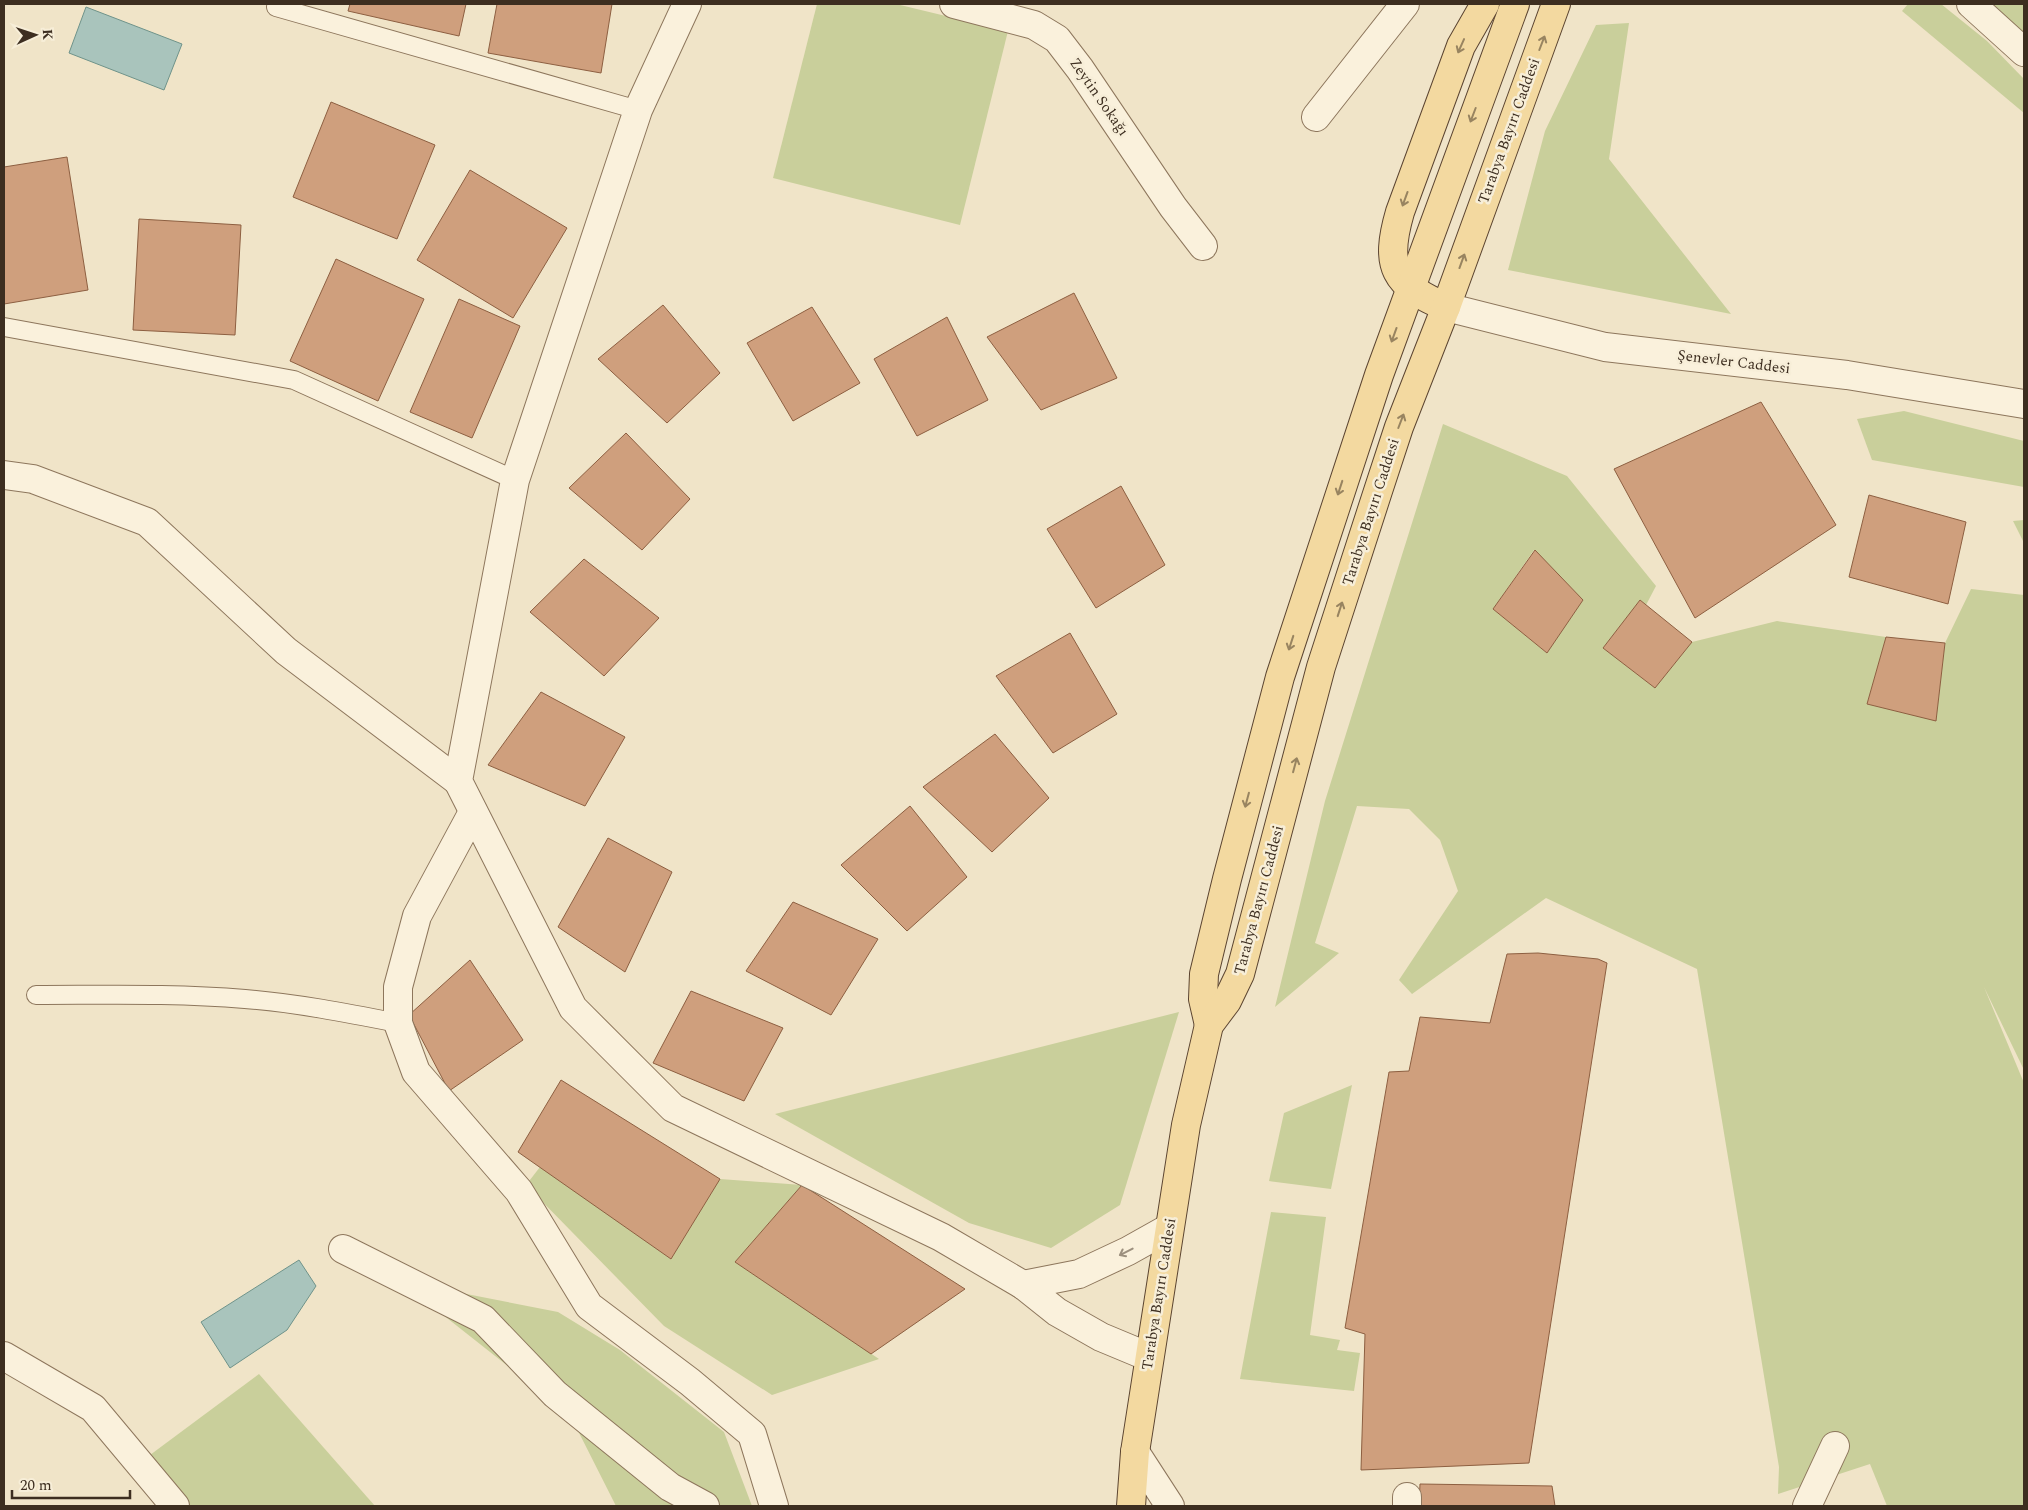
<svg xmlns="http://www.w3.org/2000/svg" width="2028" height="1510" viewBox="0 0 2028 1510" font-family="Spectral,serif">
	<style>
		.green { fill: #c9cf9b; fill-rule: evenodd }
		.water { fill: #a9c4bc; stroke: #6f938a }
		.building { fill: #cf9f7d; stroke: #8d5f41 }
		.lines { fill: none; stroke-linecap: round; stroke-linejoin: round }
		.service-casing { stroke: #8d765c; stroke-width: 20 }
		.minor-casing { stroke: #8d765c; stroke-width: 30 }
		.tertiary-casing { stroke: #8d765c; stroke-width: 30 }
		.primary-casing { stroke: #5b4430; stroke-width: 30 }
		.service { stroke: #faf1dc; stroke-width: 18 }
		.minor { stroke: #faf1dc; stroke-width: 28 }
		.tertiary { stroke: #faf1dc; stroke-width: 28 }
		.primary { stroke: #f3d9a0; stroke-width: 28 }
		.oneway { stroke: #988460 }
		.oneway2 { stroke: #9c907e }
		.labels { text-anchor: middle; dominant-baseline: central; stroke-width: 5; stroke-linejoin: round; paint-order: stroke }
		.street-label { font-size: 15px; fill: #3d2e20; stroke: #f7eed8 }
	</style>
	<rect width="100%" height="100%" fill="#f0e4c8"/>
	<!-- green -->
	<g class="green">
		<path d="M817 4H896L1008 31 960 225 773 178Z"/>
		<path d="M1908 4H1941L1987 41 2024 79V113L1902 11Z"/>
		<path d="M1990 4H2024V33Z"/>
		<path d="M1629 23 1609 159 1731 314 1508 270 1545 131 1596 25Z"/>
		<path d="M1904 411 2024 441V487L1872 460 1857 419Z"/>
		<path d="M1443 424 1567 476 1656 586 1646 605 1640 600 1603 648 1655 688 1692 642 1777 621 1886 637 1867 704 1936 720 1945 643 1971 589 2024 595V1070L1984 987 2024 1083V1506H1887L1870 1464 1778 1494 1779 1467 1697 969 1546 898 1412 994 1399 980 1458 891 1440 840 1409 809 1357 806 1315 943 1339 953 1275 1007 1325 801ZM1534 550 1583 600 1547 653 1493 609Z"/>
		<path d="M2024 520V543L2013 521Z"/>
		<path d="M1179 1012 1120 1205 1051 1248 969 1223 775 1114Z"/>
		<path d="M1352 1085 1331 1189 1269 1181 1284 1113Z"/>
		<path d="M540 1167 671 1259 720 1179 802 1185 735 1262 879 1359 772 1395 664 1326 526 1185Z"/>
		<path d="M1271 1212 1326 1217 1310 1335 1340 1340 1337 1350 1360 1353 1354 1391 1240 1379Z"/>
		<path d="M400 1281 558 1312 620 1350 724 1432 752 1506H616L570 1415Z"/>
		<path d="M259 1374 375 1506H188L150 1455Z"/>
	</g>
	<!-- water -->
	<g class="water">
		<path d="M86 7 182 44 164 90 69 53Z"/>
		<path d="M299 1260 316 1286 287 1330 230 1368 201 1322Z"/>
	</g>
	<!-- building -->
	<g class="building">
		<path d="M350 4H466L459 36 348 11Z"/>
		<path d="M497 4H612L601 73 488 53Z"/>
		<path d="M331 102 435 145 397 239 293 197Z"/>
		<path d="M67 157 88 290 4 304V167Z"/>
		<path d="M470 170 567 228 513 318 417 260Z"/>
		<path d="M139 219 241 225 235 335 133 330Z"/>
		<path d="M336 259 424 299 378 401 290 361Z"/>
		<path d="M1074 293 1117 378 1041 410 987 337Z"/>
		<path d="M459 299 520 326 472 438 410 412Z"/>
		<path d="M663 305 720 373 667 423 598 359Z"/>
		<path d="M812 307 860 383 793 421 747 343Z"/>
		<path d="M947 317 988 400 917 436 874 359Z"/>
		<path d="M1761 402 1836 525 1695 618 1614 469Z"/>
		<path d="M626 433 690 499 642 550 569 488Z"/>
		<path d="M1121 486 1165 565 1096 608 1047 529Z"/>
		<path d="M1869 495 1966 522 1948 604 1849 577Z"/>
		<path d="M1535 550 1583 600 1547 653 1493 609Z"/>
		<path d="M584 559 659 618 604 676 530 612Z"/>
		<path d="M1640 600 1692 642 1655 688 1603 648Z"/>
		<path d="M1070 633 1117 714 1053 753 996 676Z"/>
		<path d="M1886 637 1945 643 1936 721 1867 704Z"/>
		<path d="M541 692 625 737 585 806 488 765Z"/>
		<path d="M995 734 1049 798 992 852 923 787Z"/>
		<path d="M910 806 967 877 907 931 841 865Z"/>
		<path d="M608 838 672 872 625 972 558 927Z"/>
		<path d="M793 902 878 939 831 1015 746 971Z"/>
		<path d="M1538 953 1598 959 1607 963 1529 1463 1361 1470 1365 1334 1345 1328 1389 1072 1409 1071 1420 1017 1490 1023 1507 954Z"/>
		<path d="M470 960 523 1040 449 1091 409 1015Z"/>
		<path d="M691 991 783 1028 744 1101 653 1063Z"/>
		<path d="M561 1080 720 1179 671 1259 518 1152Z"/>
		<path d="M802 1185 965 1289 871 1354 735 1262Z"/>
		<path d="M1420 1484 1552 1486 1555 1506H1419Z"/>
	</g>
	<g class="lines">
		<defs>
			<g id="service">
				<path d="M276 7 638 110"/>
				<path d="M4 327 294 380 515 480"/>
				<path d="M36 995C106 995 175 993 245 999 296 1003 347 1013 398 1023"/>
			</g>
			<g id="minor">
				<path d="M687 4 638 110 515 480 458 781 573 1008 673 1108 941 1237 1023 1285 1057 1312 1101 1337 1149 1357"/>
				<path d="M954 4 1034 25 1057 39 1080 69 1173 207 1203 246"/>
				<path d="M1971 4 2024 52"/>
				<path d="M1316 117 1405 4"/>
				<path d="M4 475 33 479 147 522 286 651 458 781"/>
				<path d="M473 812 417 916 398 987V1023L416 1072 519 1191 589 1306 690 1382 752 1434 774 1506"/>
				<path d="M343 1249 483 1319 555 1394 670 1487 705 1506"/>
				<path d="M1023 1285 1079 1274 1128 1251 1169 1228"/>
				<path d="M4 1356 93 1408 175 1506"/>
				<path d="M1135 1452 1170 1506"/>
				<path d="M1407 1497V1506"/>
				<path d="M1807 1506 1835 1446"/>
			</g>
			<path id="tertiary" d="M1446 307 1605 347 1847 375 2024 404"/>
			<g id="primary">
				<path d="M1446 307C1394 285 1384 267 1400 212L1461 46 1485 4"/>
				<path d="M1209 1025 1203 999 1204 974 1227 879 1280 677 1379 375 1515 4"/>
				<path d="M1131 1506 1135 1452 1186 1125 1209 1025 1227 1001 1240 974 1321 667 1378 491 1399 427 1446 307 1556 4"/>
			</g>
		</defs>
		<!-- service casing -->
		<use href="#service" class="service-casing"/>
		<!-- minor casing -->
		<use href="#minor" class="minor-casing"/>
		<!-- tertiary casing -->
		<use href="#tertiary" class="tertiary-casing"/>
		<!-- primary casing -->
		<use href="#primary" class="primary-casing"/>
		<!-- service -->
		<use href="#service" class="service"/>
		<!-- minor -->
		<use href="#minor" class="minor"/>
		<!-- tertiary -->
		<use href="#tertiary" class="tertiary"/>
		<!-- primary -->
		<use href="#primary" class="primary"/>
	</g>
	<!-- one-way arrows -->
	<defs><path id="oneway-shaft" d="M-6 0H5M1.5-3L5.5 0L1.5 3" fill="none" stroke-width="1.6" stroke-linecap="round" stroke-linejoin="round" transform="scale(1.25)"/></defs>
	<g class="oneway">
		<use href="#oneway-shaft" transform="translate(1542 43) rotate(-69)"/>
		<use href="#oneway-shaft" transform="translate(1461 46) rotate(114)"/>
		<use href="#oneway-shaft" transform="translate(1473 115) rotate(111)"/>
		<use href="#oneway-shaft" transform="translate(1405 199) rotate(110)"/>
		<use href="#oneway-shaft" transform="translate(1462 261) rotate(-70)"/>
		<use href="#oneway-shaft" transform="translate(1394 335) rotate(110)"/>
		<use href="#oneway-shaft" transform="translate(1401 421) rotate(-69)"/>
		<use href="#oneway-shaft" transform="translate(1340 488) rotate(108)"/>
		<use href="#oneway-shaft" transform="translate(1340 609) rotate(-72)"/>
		<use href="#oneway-shaft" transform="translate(1291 643) rotate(108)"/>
		<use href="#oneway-shaft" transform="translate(1295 765) rotate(-75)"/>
		<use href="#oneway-shaft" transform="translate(1247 800) rotate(105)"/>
	</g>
	<use class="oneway2" href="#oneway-shaft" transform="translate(1126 1252) rotate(153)"/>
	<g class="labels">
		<!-- street labels -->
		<g class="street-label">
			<text transform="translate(1099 97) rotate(55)">Zeytin Sokağı</text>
			<text transform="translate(1509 131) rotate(-70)">Tarabya Bayırı Caddesi</text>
			<text transform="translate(1734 362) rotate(7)">Şenevler Caddesi</text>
			<text transform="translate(1371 512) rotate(-72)">Tarabya Bayırı Caddesi</text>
			<text transform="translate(1259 900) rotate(-75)">Tarabya Bayırı Caddesi</text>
			<text transform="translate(1159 1294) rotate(-81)">Tarabya Bayırı Caddesi</text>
		</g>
	</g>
	<!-- border -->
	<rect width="2028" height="1510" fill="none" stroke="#3d2e20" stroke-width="10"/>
	<!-- north arrow -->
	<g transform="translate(35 35) rotate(87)" stroke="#f7eed8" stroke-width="4" paint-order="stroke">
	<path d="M0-4L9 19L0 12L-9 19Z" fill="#3d2e20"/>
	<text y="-8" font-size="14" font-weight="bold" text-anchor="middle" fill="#3d2e20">K</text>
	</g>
	<!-- scale -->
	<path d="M12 1490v8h118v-8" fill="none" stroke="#3d2e20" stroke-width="2.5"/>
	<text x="20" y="1490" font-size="15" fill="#3d2e20" stroke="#f7eed8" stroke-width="4" paint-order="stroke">20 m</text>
</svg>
